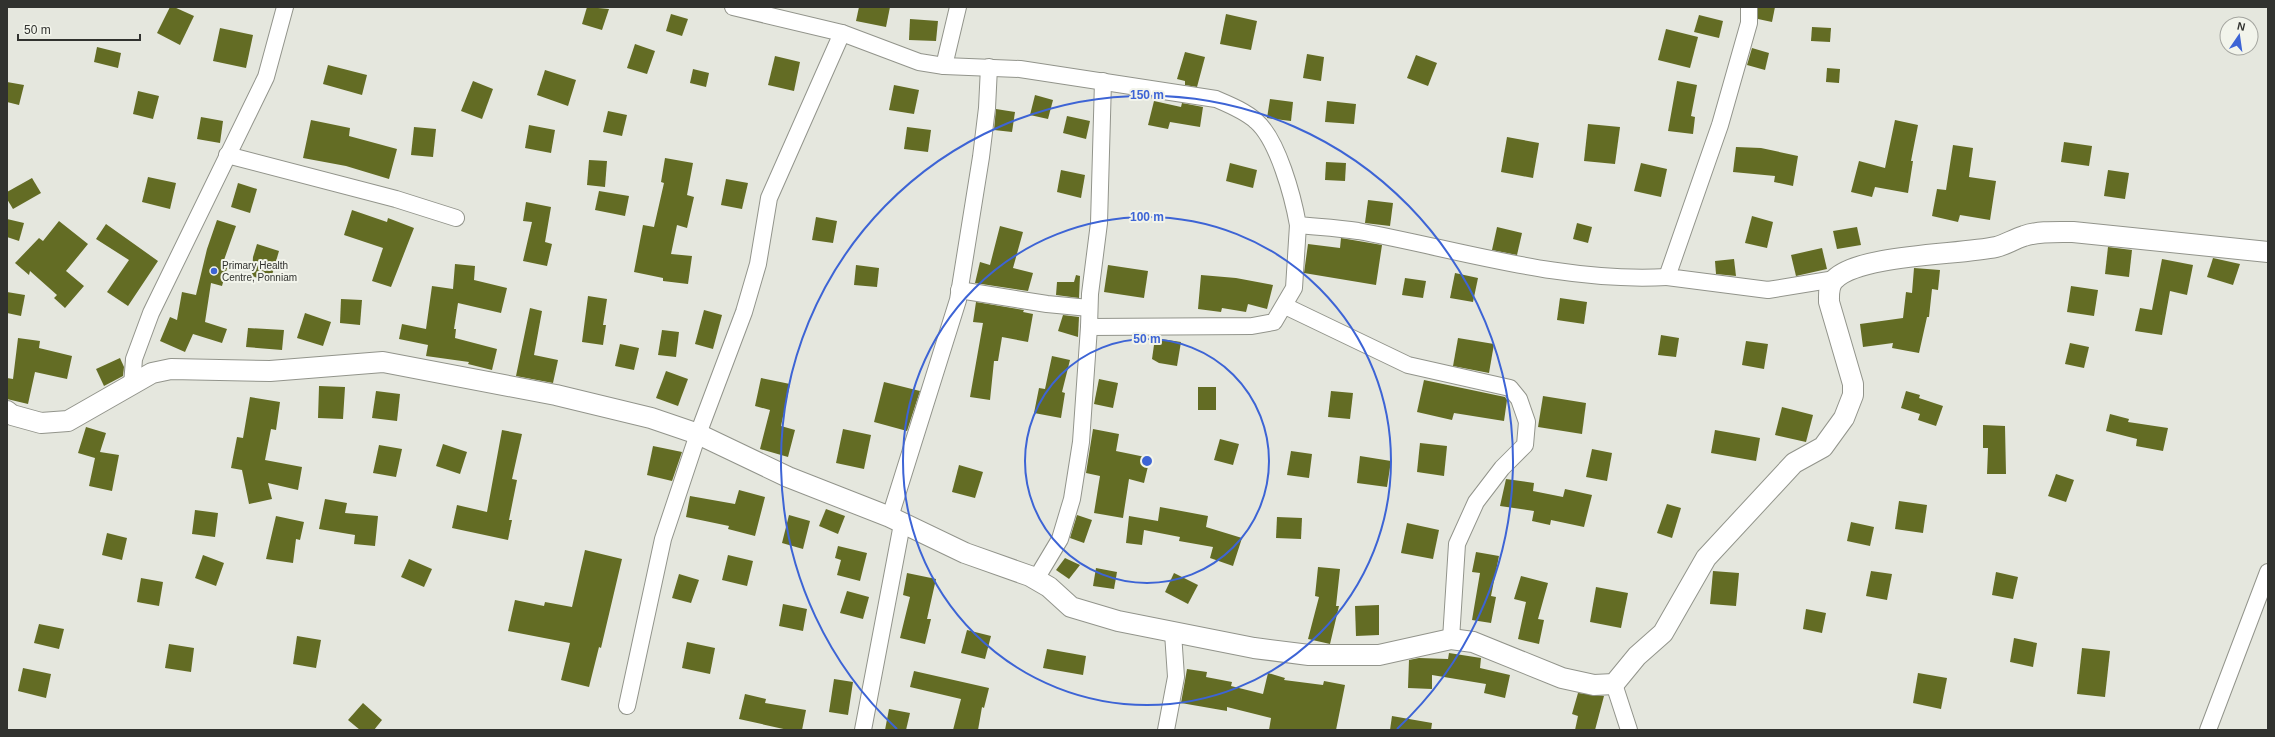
<svg xmlns="http://www.w3.org/2000/svg" width="2275" height="737" viewBox="0 0 2275 737" font-family="Arial,sans-serif">
	<style>
		.building { fill: #636c24 }
		.lines { fill: none; stroke-linecap: round; stroke-linejoin: round }
		.minor-casing { stroke: #92948b; stroke-width: 18 }
		.major-casing { stroke: #92948b; stroke-width: 22 }
		.minor { stroke: #fff; stroke-width: 16 }
		.major { stroke: #fff; stroke-width: 20 }
		.ring { fill: none; stroke: #3d64d5; stroke-width: 2 }
		.poi-dot { fill: #3d64d5; stroke: #f2f4eb; stroke-width: 1.5 }
		.labels { text-anchor: middle; dominant-baseline: central; stroke-width: 4; stroke-linejoin: round; paint-order: stroke }
		.poi-label { font-size: 10px; fill: #31322f; stroke: #f2f4eb; text-anchor: start }
		.centre { fill: #3d64d5; stroke: #f2f4eb; stroke-width: 2 }
		.ring-label { font-size: 12px; text-anchor: middle; font-weight: bold; fill: #3d64d5; stroke: #f2f4eb; stroke-width: 4; stroke-linejoin: round; paint-order: stroke }
	</style>
	<rect width="100%" height="100%" fill="#e5e7de"/>
	<!-- building -->
	<g class="building">
		<path d="M170 7H174L194 16 180 45 157 33Z"/>
		<path d="M587 7 609 9 602 30 582 24Z"/>
		<path d="M859 7H890L886 27 856 21Z"/>
		<path d="M1758 7H1775L1772 22 1758 19Z"/>
		<path d="M671 14 688 19 682 36 666 31Z"/>
		<path d="M1226 14 1257 21 1251 50 1220 44Z"/>
		<path d="M1699 15 1723 21 1719 38 1694 32Z"/>
		<path d="M910 19 938 21 936 41 909 40Z"/>
		<path d="M1812 27 1831 28 1830 42 1811 41Z"/>
		<path d="M220 28 253 35 246 68 213 61Z"/>
		<path d="M1666 29 1698 37 1690 68 1658 60Z"/>
		<path d="M635 44 655 51 647 74 627 68Z"/>
		<path d="M97 47 121 53 118 68 94 62Z"/>
		<path d="M1752 48 1769 53 1765 70 1747 65Z"/>
		<path d="M1185 52 1205 57 1197 87 1185 85V81L1177 79Z"/>
		<path d="M1307 54 1324 57 1321 81 1303 78Z"/>
		<path d="M1416 55 1437 63 1428 86 1407 78Z"/>
		<path d="M775 56 800 62 794 91 768 85Z"/>
		<path d="M328 65 367 75 362 95 323 84Z"/>
		<path d="M1827 68 1840 69 1839 83 1826 82Z"/>
		<path d="M693 69 709 73 706 87 690 83Z"/>
		<path d="M545 70 576 80 568 106 537 95Z"/>
		<path d="M473 81 493 89 482 119 461 111Z"/>
		<path d="M1677 81 1697 85 1691 116 1695 117 1693 134 1668 131Z"/>
		<path d="M7 82 24 85 19 105 7 102Z"/>
		<path d="M894 85 919 90 914 114 889 110Z"/>
		<path d="M138 91 159 96 153 119 133 114Z"/>
		<path d="M1035 95 1053 100 1048 119 1030 115Z"/>
		<path d="M1270 99 1293 102 1291 121 1267 118Z"/>
		<path d="M1154 101 1181 107 1182 103 1203 107 1200 127 1170 122 1168 129 1148 125Z"/>
		<path d="M1327 101 1356 104 1354 124 1325 122Z"/>
		<path d="M996 109 1015 112 1012 132 994 130Z"/>
		<path d="M608 111 627 115 622 136 603 132Z"/>
		<path d="M1067 116 1090 121 1086 139 1063 133Z"/>
		<path d="M201 117 223 121 220 143 197 139Z"/>
		<path d="M311 120 350 128 349 136 397 149 389 179 346 166 303 158Z"/>
		<path d="M1895 120 1918 125 1911 161H1913L1908 193 1875 187 1872 197 1851 192 1859 161 1885 168Z"/>
		<path d="M1588 124 1620 127 1615 164 1584 161Z"/>
		<path d="M529 125 555 130 551 153 525 148Z"/>
		<path d="M414 127 436 129 433 157 411 155Z"/>
		<path d="M907 127 931 130 928 152 904 149Z"/>
		<path d="M1507 137 1539 143 1533 178 1501 172Z"/>
		<path d="M2064 142 2092 146 2089 166 2061 162Z"/>
		<path d="M1953 145 1973 148 1969 177 1996 181 1990 220 1960 215 1958 222 1932 216 1937 189 1946 190Z"/>
		<path d="M1736 147 1761 148 1798 156 1793 186 1774 182 1775 176 1733 172Z"/>
		<path d="M665 158 693 163 687 195 694 197 687 228 677 225 671 254 692 256 688 284 663 281V278L634 272 643 225 654 227 664 183 661 182Z"/>
		<path d="M589 160 607 161 605 187 587 185Z"/>
		<path d="M1326 162 1346 163 1345 181 1325 180Z"/>
		<path d="M1230 163 1257 170 1253 188 1226 181Z"/>
		<path d="M1641 163 1667 169 1661 197 1634 191Z"/>
		<path d="M1061 170 1085 175 1081 198 1057 192Z"/>
		<path d="M2108 170 2129 173 2125 199 2104 196Z"/>
		<path d="M148 177 176 183 170 209 142 202Z"/>
		<path d="M32 178 41 193 13 209 7 199V192Z"/>
		<path d="M726 179 748 183 742 209 721 205Z"/>
		<path d="M238 183 257 189 250 213 231 207Z"/>
		<path d="M599 191 629 196 625 216 595 210Z"/>
		<path d="M1368 200 1393 203 1390 226 1365 223Z"/>
		<path d="M526 202 551 207 545 242 552 244 547 266 523 261 532 222 523 221Z"/>
		<path d="M352 210 387 222 388 218 414 228 391 287 372 281 383 248 344 235Z"/>
		<path d="M1752 216 1773 222 1767 248 1745 243Z"/>
		<path d="M816 217 837 221 833 243 812 240Z"/>
		<path d="M7 219 24 223 19 241 7 237Z"/>
		<path d="M217 220 236 226 224 260 229 261 222 286 211 283 205 322 227 329 222 343 193 334 185 352 160 341 170 317 177 320 182 292 196 295 207 249Z"/>
		<path d="M59 221 88 244 66 271 84 286 65 308 54 298 57 295 30 271 29 275 15 263 39 238 43 241Z"/>
		<path d="M1577 223 1592 227 1588 243 1573 239Z"/>
		<path d="M106 224 158 261 128 306 107 292 129 260 96 239Z"/>
		<path d="M1000 226 1023 232 1013 268 1033 273 1028 291 975 283 980 262 990 265Z"/>
		<path d="M1497 227 1522 233 1517 255 1492 250Z"/>
		<path d="M1857 227 1861 245 1837 249 1833 231Z"/>
		<path d="M1341 238 1382 245 1376 285 1304 273 1308 244 1340 248Z"/>
		<path d="M257 244 279 251 270 282 252 276 253 257Z"/>
		<path d="M2108 247 2132 250 2129 277 2105 274Z"/>
		<path d="M1822 248 1827 269 1796 276 1791 255Z"/>
		<path d="M2213 258 2240 264 2233 285 2207 277Z"/>
		<path d="M1734 259 1736 276 1716 274 1715 261Z"/>
		<path d="M2162 259 2193 265 2187 295 2170 291 2162 335 2135 331 2140 308 2152 310Z"/>
		<path d="M455 264 475 266 474 280 507 288 501 313 458 303 454 329H456L455 338 497 349 492 370 468 364 469 362 426 356 428 345 399 339 402 324 426 329 432 286 453 289Z"/>
		<path d="M856 265 879 268 877 287 854 285Z"/>
		<path d="M1108 265 1148 271 1144 298 1104 292Z"/>
		<path d="M1914 268 1940 270 1938 290 1932 289 1929 317H1927L1919 353 1892 348 1893 343 1863 347 1860 324 1903 318 1906 292 1912 293Z"/>
		<path d="M1455 273 1478 278 1473 302 1450 298Z"/>
		<path d="M1076 275 1080 276 1079 298 1056 295 1057 282H1074Z"/>
		<path d="M1201 275 1236 278 1273 285 1267 309 1248 304 1246 312 1222 308 1221 312 1198 309Z"/>
		<path d="M1405 278 1426 281 1423 298 1402 295Z"/>
		<path d="M2071 286 2098 290 2094 316 2067 312Z"/>
		<path d="M7 292 25 295 21 316 7 313Z"/>
		<path d="M588 296 607 299 603 325H606L603 345 582 342Z"/>
		<path d="M1560 298 1587 302 1584 324 1557 320Z"/>
		<path d="M341 299 362 300 360 325 340 323Z"/>
		<path d="M976 302 1024 310 1023 312 1033 314 1028 342 1002 337 998 361H994L990 400 970 397 983 323 973 322Z"/>
		<path d="M530 308 542 311 534 355 558 360 553 383 516 376Z"/>
		<path d="M704 310 722 315 713 349 695 344Z"/>
		<path d="M305 313 331 322 323 346 297 338Z"/>
		<path d="M1063 315 1079 317 1078 337 1058 331Z"/>
		<path d="M248 328 284 330 282 350 246 347Z"/>
		<path d="M662 330 679 332 676 357 658 355Z"/>
		<path d="M1661 335 1679 338 1676 357 1658 355Z"/>
		<path d="M18 338 40 341 39 348 72 356 67 379 35 372 28 404 7 399V378L13 379Z"/>
		<path d="M1155 338 1181 342 1177 366 1159 363 1152 359Z"/>
		<path d="M1458 338 1494 344 1489 373 1453 366Z"/>
		<path d="M1746 341 1768 344 1764 369 1742 365Z"/>
		<path d="M2070 343 2089 347 2084 368 2065 364Z"/>
		<path d="M620 344 639 348 634 370 615 366Z"/>
		<path d="M1052 356 1070 360 1062 392 1065 393 1061 418 1034 413 1039 388 1045 389Z"/>
		<path d="M120 358 124 367 123 376 104 386 96 369Z"/>
		<path d="M666 371 688 379 678 406 656 398Z"/>
		<path d="M761 378 790 384 781 426 795 430 788 457 760 449 770 410 755 406Z"/>
		<path d="M1099 379 1118 383 1113 408 1094 404Z"/>
		<path d="M1424 380 1505 397 1507 400 1504 421 1454 413 1452 420 1417 412Z"/>
		<path d="M884 382 920 391 907 431 874 422Z"/>
		<path d="M319 386 345 387 343 419 318 418Z"/>
		<rect x="1198" y="387" width="18" height="23"/>
		<path d="M376 391 400 394 397 421 372 418Z"/>
		<path d="M1331 391 1353 393 1350 419 1328 417Z"/>
		<path d="M1906 391 1920 395 1919 398 1943 406 1936 426 1918 420 1920 414 1901 408Z"/>
		<path d="M1543 396 1586 403 1582 434 1538 427Z"/>
		<path d="M250 397 280 402 276 430 271 429 265 460 302 467 298 490 268 483 272 499 249 504 242 470 231 468 237 437 243 438Z"/>
		<path d="M1782 407 1813 415 1806 442 1775 435Z"/>
		<path d="M2110 414 2129 419 2128 422 2168 428 2163 451 2136 446 2137 439 2106 431Z"/>
		<path d="M1983 425 2005 426 2006 474H1987L1988 448H1983Z"/>
		<path d="M86 427 106 433 100 452 119 455 112 491 89 486 95 458 78 453Z"/>
		<path d="M843 429 871 435 864 469 836 463Z"/>
		<path d="M1093 429 1119 434 1116 451 1150 458 1144 483 1129 479 1123 518 1094 513 1100 476 1086 473Z"/>
		<path d="M502 430 522 434 512 479 517 480 509 520H512L508 540 452 528 457 505 487 512Z"/>
		<path d="M1715 430 1760 438 1756 461 1711 453Z"/>
		<path d="M1220 439 1239 444 1233 465 1214 460Z"/>
		<path d="M1420 443 1447 446 1444 476 1417 472Z"/>
		<path d="M443 444 467 452 460 474 436 466Z"/>
		<path d="M379 445 402 449 396 477 373 473Z"/>
		<path d="M653 446 682 452 672 481 647 475Z"/>
		<path d="M1592 449 1612 453 1607 481 1586 477Z"/>
		<path d="M1291 451 1312 454 1309 478 1287 475Z"/>
		<path d="M1360 456 1391 461 1387 487 1357 483Z"/>
		<path d="M959 465 983 472 975 498 952 492Z"/>
		<path d="M2056 474 2074 480 2066 502 2048 496Z"/>
		<path d="M1506 479 1534 483 1533 491 1563 497 1565 489 1592 495 1584 527 1551 520 1550 525 1532 521 1534 511 1500 506Z"/>
		<path d="M739 490 765 497 755 536 728 529 729 526 686 517 690 496 735 504Z"/>
		<path d="M325 499 347 503 345 513 378 516 375 546 354 544 355 535 319 529Z"/>
		<path d="M1899 501 1927 505 1923 533 1895 529Z"/>
		<path d="M1667 504 1681 508 1672 538 1657 533Z"/>
		<path d="M1160 507 1208 516 1206 527 1242 538 1233 566 1210 558 1213 547 1179 541 1180 537 1144 530 1142 545 1126 543 1129 516 1158 521Z"/>
		<path d="M826 509 845 516 838 534 819 526Z"/>
		<path d="M195 510 218 513 215 537 192 534Z"/>
		<path d="M789 515 810 521 803 549 782 543Z"/>
		<path d="M1077 515 1092 520 1084 543 1070 538Z"/>
		<path d="M276 516 304 522 300 540 296 539 293 563 266 559Z"/>
		<path d="M1277 517 1302 518 1301 539 1276 538Z"/>
		<path d="M1851 522 1874 527 1870 546 1847 541Z"/>
		<path d="M1407 523 1439 530 1433 559 1401 553Z"/>
		<path d="M107 533 127 538 122 560 102 555Z"/>
		<path d="M838 546 867 553 860 581 837 575 841 560 835 558Z"/>
		<path d="M585 550 622 559 601 648 599 647 589 687 561 680 570 643 508 631 515 600 544 606 545 602 572 607Z"/>
		<path d="M1476 552 1499 556 1491 596 1496 597 1491 623 1472 620 1480 573 1472 572Z"/>
		<path d="M203 555 224 563 216 586 195 578Z"/>
		<path d="M728 555 753 561 747 586 722 580Z"/>
		<path d="M1065 558 1080 565 1069 579 1056 570Z"/>
		<path d="M409 559 432 569 424 587 401 577Z"/>
		<path d="M1318 567 1340 569 1336 606H1339L1330 644 1308 639 1319 597 1315 596Z"/>
		<path d="M1096 568 1117 572 1114 589 1093 586Z"/>
		<path d="M1713 571 1739 573 1736 606 1710 604Z"/>
		<path d="M1871 571 1892 574 1887 600 1866 596Z"/>
		<path d="M1996 572 2018 577 2013 599 1992 595Z"/>
		<path d="M907 573 936 579 927 619H931L925 644 900 638 910 597 903 595Z"/>
		<path d="M1174 573 1198 585 1188 604 1165 592Z"/>
		<path d="M679 574 699 580 691 603 672 598Z"/>
		<path d="M1521 576 1548 583 1538 619 1544 620 1539 644 1518 639 1526 602 1514 599Z"/>
		<path d="M141 578 163 582 159 606 137 602Z"/>
		<path d="M1596 587 1628 593 1621 628 1590 622Z"/>
		<path d="M847 591 869 597 863 619 840 613Z"/>
		<path d="M783 604 807 609 803 631 779 626Z"/>
		<path d="M1379 605V635L1356 636 1355 606Z"/>
		<path d="M1806 609 1826 613 1822 633 1803 629Z"/>
		<path d="M39 624 64 629 59 649 34 643Z"/>
		<path d="M967 630 991 636 985 659 961 653Z"/>
		<path d="M297 636 321 640 316 668 293 664Z"/>
		<path d="M2014 638 2037 643 2033 667 2010 662Z"/>
		<path d="M687 642 715 648 710 674 682 668Z"/>
		<path d="M169 644 194 648 191 672 165 668Z"/>
		<path d="M2082 648 2110 651 2105 697 2077 694Z"/>
		<path d="M1047 649 1086 656 1083 675 1043 668Z"/>
		<path d="M1449 653 1481 658 1480 668 1510 675 1505 698 1484 693 1486 684 1432 675V689L1408 688 1409 660 1419 658 1448 659Z"/>
		<path d="M23 668 51 674 46 698 18 691Z"/>
		<path d="M1187 669 1207 672 1206 677 1232 682 1231 686 1263 694 1268 673 1285 678 1284 680 1323 685 1324 681 1345 685 1336 730H1269L1271 718 1227 707V711L1181 703Z"/>
		<path d="M914 671 989 688 984 708 982 707 978 730H953L961 699 910 687Z"/>
		<path d="M1918 673 1947 678 1941 709 1913 703Z"/>
		<path d="M834 679 853 682 848 715 829 712Z"/>
		<path d="M1578 693 1604 696 1595 730H1575L1578 716 1572 714Z"/>
		<path d="M745 694 766 699 765 703 806 710 802 730H788L739 719Z"/>
		<path d="M363 703 382 720 374 730H360L348 720Z"/>
		<path d="M889 709 910 713 906 730H885Z"/>
		<path d="M1392 716 1432 723 1431 730H1390Z"/>
	</g>
	<g class="lines">
		<defs>
			<g id="minor">
				<path d="M733 7 842 33 919 62 944 66 1020 69 1216 99C1230 105 1245 111 1256 121 1278 140 1293 197 1298 225 1318 227 1338 228 1358 231 1461 250 1562 283 1667 277"/>
				<path d="M1749 7V23L1720 125 1667 277 1768 290 1835 279"/>
				<path d="M944 66 958 7"/>
				<path d="M227 155 396 199 456 218"/>
				<path d="M959 290 1047 304 1089 308"/>
				<path d="M1285 306 1408 365 1510 388 1519 399 1527 422 1525 445 1502 468 1476 502 1457 544 1451 639"/>
				<path d="M1089 327 1090 294 1099 223 1103 81"/>
				<path d="M132 385 134 359 151 313 266 77 285 7"/>
				<path d="M890 517 958 300 981 157 987 108 989 67"/>
				<path d="M1036 579 1060 539 1072 499 1081 442 1089 327 1252 326 1274 322 1294 288 1298 225"/>
				<path d="M1614 684 1629 730"/>
				<path d="M627 706 663 539 698 434 744 312 758 264 769 198 842 33"/>
				<path d="M863 730 902 524"/>
				<path d="M1166 730 1176 677 1173 633"/>
				<path d="M2208 730 2268 572"/>
			</g>
			<path id="major" d="M7 411 12 415 41 423 68 421 152 373 171 369 270 371 383 362 556 395 651 418 698 434 788 477 890 517 965 553 1030 576 1049 587 1071 607 1118 621 1254 648 1309 655H1379L1451 639 1473 642 1562 678 1594 685 1614 684 1637 656 1663 633 1706 558 1794 463 1823 447 1844 418 1853 395V384L1829 302C1829 294 1828 285 1835 279 1861 254 1959 255 1996 247 2005 245 2014 239 2024 236 2038 231 2057 232 2073 232L2268 252"/>
		</defs>
		<!-- minor casing -->
		<use href="#minor" class="minor-casing"/>
		<!-- major casing -->
		<use href="#major" class="major-casing"/>
		<!-- minor -->
		<use href="#minor" class="minor"/>
		<!-- major -->
		<use href="#major" class="major"/>
	</g>
	<!-- distance rings -->
	<g class="ring">
		<circle cx="1147" cy="461" r="122"/>
		<circle cx="1147" cy="461" r="244"/>
		<path d="M897 729A366 366 0 1 1 1397 729"/>
	</g>
	<!-- markers -->
	<circle class="poi-dot" cx="214" cy="271" r="4"/>
	<g class="labels">
		<!-- poi labels -->
		<g class="poi-label">
			<text x="222" y="265">Primary Health<tspan x="222" dy="12">Centre, Ponniam</tspan></text>
		</g>
	</g>
	<circle cx="1147" cy="461" r="6" class="centre"/>
	<g class="ring-label">
		<text x="1147" y="99">150 m</text>
		<text x="1147" y="221">100 m</text>
		<text x="1147" y="343">50 m</text>
	</g>
	<!-- border -->
	<rect width="2275" height="737" fill="none" stroke="#31322f" stroke-width="16"/>
	<!-- north arrow -->
	<g transform="translate(2239 36) rotate(13)"><circle r="19" fill="#f2f4eb" stroke="#a5a6a0"/>
	<path d="M0-3L7 15L0 10L-7 15Z" fill="#3d64d5"/>
	<text y="-6" font-size="11" font-weight="bold" text-anchor="middle" fill="#31322f">N</text>
	</g>
	<!-- scale -->
	<path d="M18 34v6h122v-6" fill="none" stroke="#31322f" stroke-width="2"/>
	<text x="24" y="34" font-size="12" fill="#31322f" stroke="#f2f4eb" stroke-width="3" paint-order="stroke">50 m</text>
</svg>
